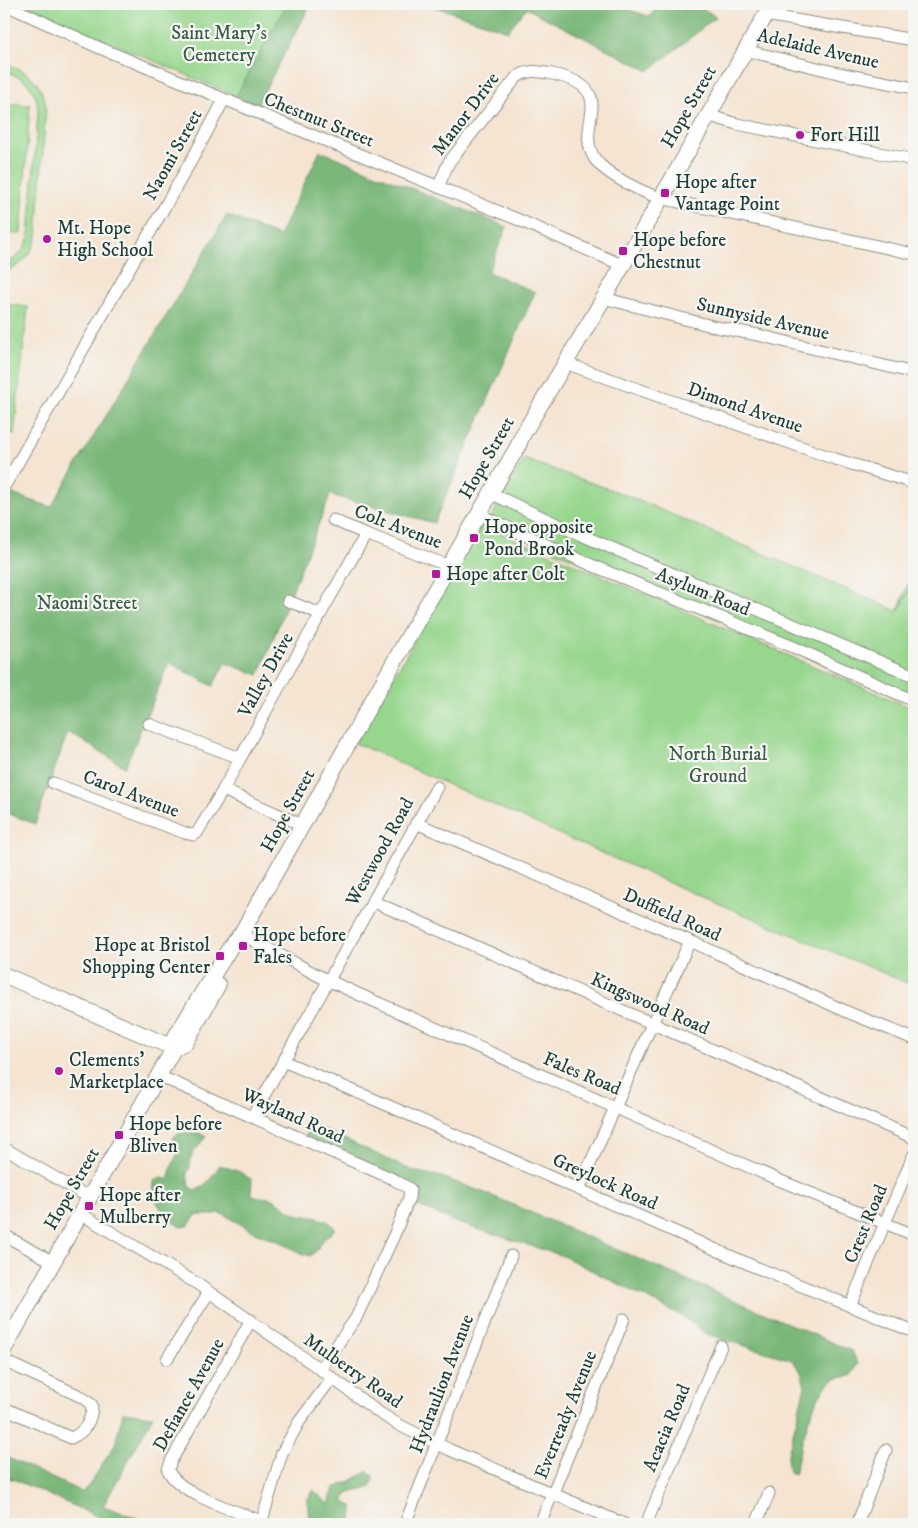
<svg xmlns="http://www.w3.org/2000/svg" width="918" height="1528" viewBox="0 0 918 1528" font-family="'IM FELL DW Pica',serif">
	<style>
		.green { fill: #97d78d; stroke: #5b8a60 }
		.forest { fill: #79b878; stroke: #4c7a56 }
		.lines { fill: none; stroke-linecap: round; stroke-linejoin: round }
		.minor-casing { stroke: #8a9082; stroke-width: 13 }
		.major-casing { stroke: #8a9082; stroke-width: 17 }
		.minor { stroke: #fff; stroke-width: 11 }
		.major { stroke: #fff; stroke-width: 15 }
		.poi-dot { fill: #b5179e; stroke: #f6f6f2; stroke-width: 2 }
		.labels { text-anchor: middle; dominant-baseline: central; stroke-width: 4.5; stroke-linejoin: round; paint-order: stroke }
		.park-label { font-size: 19px; fill: #375c46; stroke: #f6f6f2 }
		.street-label { font-size: 19px; fill: #1f3d34; stroke: #f6f6f2 }
		.poi-label { font-size: 19px; fill: #1f3d34; stroke: #f6f6f2; text-anchor: start }
	</style>
	<rect width="100%" height="100%" fill="#f6f6f2"/>
	<filter id="ink" filterUnits="userSpaceOnUse"><feTurbulence type="fractalNoise" baseFrequency=".02" numOctaves="2"/><feDisplacementMap in="SourceGraphic" scale="10" xChannelSelector="R" yChannelSelector="G"/><feConvolveMatrix kernelMatrix="1 2 1 2 8 2 1 2 1" color-interpolation-filters="sRGB"/></filter>
	<filter id="wash" filterUnits="userSpaceOnUse"><feTurbulence type="fractalNoise" baseFrequency=".0096" numOctaves="4" result="noise"/><feDisplacementMap in="SourceGraphic" scale="20" xChannelSelector="R" yChannelSelector="G"/><feGaussianBlur stdDeviation="1.12" result="paint"/><feColorMatrix in="noise" values="0 0 0 0 0 0 0 0 0 0 0 0 0 0 0 0 0 1.4 0 .05"/><feComposite in="paint" operator="in"/></filter>
	<g filter="url(#wash)">
		<rect width="100%" height="100%" fill="#f5e4d1"/>
		<!-- green -->
		<g class="green">
			<path d="M25 4H288L236 96 93 35Z"/>
			<path d="M4 64C27 68 42 83 46 106L37 238C31 255 21 267 4 272V264C17 259 25 250 29 236L38 112C38 91 25 75 4 72Z"/>
			<path d="M4 103 30 105 21 234 4 233Z"/>
			<path d="M4 304 28 307 14 434 4 432Z"/>
			<path d="M524 459 626 495 897 611 914 586V702L488 523Z"/>
			<path d="M482 525 914 709V986L667 882 355 743Z"/>
		</g>
		<!-- forest -->
		<g class="forest">
			<path d="M287 4H311L256 107 236 96Z"/>
			<path d="M427 4H613L650 17 658 4H696L716 17 649 71 526 8 508 31Z"/>
			<path d="M320 151 507 227 488 272 535 292 434 523 330 495 259 675 225 663 213 686 169 663 125 767 68 732 35 824 4 812V503L9 493 51 507 227 215 279 236Z"/>
			<path d="M914 566V586L898 611Z"/>
			<path d="M310 1123 413 1171 442 1177 488 1194 852 1351 858 1364 851 1376C846 1377 840 1377 835 1379 811 1392 801 1449 794 1474L789 1472 787 1458 805 1386 801 1372 792 1360 706 1334 682 1316 563 1256 458 1223 411 1203 414 1187 305 1138Z"/>
			<path d="M185 1133H199L206 1137 193 1153 190 1160V1167L187 1173 189 1187 195 1190C207 1187 213 1175 220 1165L240 1172 252 1180 251 1194C260 1199 265 1196 273 1199 281 1203 288 1211 297 1214 310 1218 328 1216 335 1229L324 1239 315 1252 310 1256 296 1251 280 1242 252 1231 225 1215 218 1213 211 1215H196L188 1226 180 1227C165 1216 149 1200 155 1179L162 1178 168 1180 172 1166 178 1153 172 1139 177 1134Z"/>
			<path d="M123 1412 153 1416 103 1506 154 1524H114L13 1479 4 1478V1456L82 1492 90 1484 115 1444Z"/>
			<path d="M368 1471 374 1478 370 1488 348 1493 343 1501 353 1507 352 1524H308L309 1519 307 1501 313 1490 329 1504 334 1488 353 1480Z"/>
		</g>
	</g>
	<g filter="url(#ink)">
		<g class="lines">
			<defs>
				<g id="minor">
					<path d="M4 4 102 49 519 220 622 265"/>
					<path d="M765 15 914 40"/>
					<path d="M744 50 838 73 914 88"/>
					<path d="M707 115 737 124 914 160"/>
					<path d="M438 187 449 162 516 78C527 69 538 71 552 74 624 89 572 125 595 159 606 175 642 192 660 198L914 254"/>
					<path d="M603 298 716 327 758 335 914 373"/>
					<path d="M565 363 835 459 914 483"/>
					<path d="M4 487 195 154 224 100"/>
					<path d="M490 493 574 532 914 676"/>
					<path d="M478 514 596 567 791 646 914 701"/>
					<path d="M333 520 366 534 449 566"/>
					<path d="M288 601 321 614"/>
					<path d="M149 724 240 758"/>
					<path d="M53 783 185 833 193 835 197 833 223 790 278 689 366 534"/>
					<path d="M223 790 302 825"/>
					<path d="M416 823 690 941 852 1014 914 1039"/>
					<path d="M372 901 914 1138"/>
					<path d="M241 934 319 976 358 994 781 1181 914 1235"/>
					<path d="M283 1061 373 1099 753 1266 914 1332"/>
					<path d="M159 1076 393 1179 410 1189 409 1198 395 1233 356 1318 320 1369"/>
					<path d="M252 1117 437 787"/>
					<path d="M4 1148 90 1198"/>
					<path d="M579 1189 652 1024 690 941"/>
					<path d="M81 1214 196 1283 320 1369 378 1412 399 1425 450 1450 624 1524"/>
					<path d="M4 1235 53 1262"/>
					<path d="M850 1306 914 1154"/>
					<path d="M251 1320 171 1461 168 1470C178 1494 238 1512 262 1521"/>
					<path d="M167 1359 209 1292"/>
					<path d="M4 1361 82 1397 92 1405C92 1420 85 1432 71 1438L4 1408"/>
					<path d="M261 1524 282 1453 299 1422 332 1378"/>
					<path d="M405 1524 511 1256"/>
					<path d="M540 1524 624 1319"/>
					<path d="M646 1524 721 1346"/>
					<path d="M756 1524 769 1493"/>
					<path d="M857 1524 886 1450"/>
				</g>
				<g id="major">
					<path d="M4 975 174 1048"/>
					<path d="M174 1048 186 1042 218 985"/>
					<path d="M4 1349 174 1048V1039L234 941 241 934 411 632 518 446 522 436 611 286 772 4"/>
				</g>
			</defs>
			<!-- minor casing -->
			<use href="#minor" class="minor-casing"/>
			<!-- major casing -->
			<use href="#major" class="major-casing"/>
			<!-- minor -->
			<use href="#minor" class="minor"/>
			<!-- major -->
			<use href="#major" class="major"/>
		</g>
	</g>
	<!-- markers -->
	<g class="poi-dot">
		<circle cx="800" cy="135" r="5"/>
		<rect x="660" y="188" width="10" height="10" rx="2.5"/>
		<circle cx="47" cy="239" r="5"/>
		<rect x="618" y="246" width="10" height="10" rx="2.5"/>
		<rect x="469" y="533" width="10" height="10" rx="2.5"/>
		<rect x="431" y="569" width="10" height="10" rx="2.5"/>
		<rect x="238" y="941" width="10" height="10" rx="2.5"/>
		<rect x="215" y="951" width="10" height="10" rx="2.5"/>
		<circle cx="59" cy="1071" r="5"/>
		<rect x="114" y="1130" width="10" height="10" rx="2.5"/>
		<rect x="84" y="1201" width="10" height="10" rx="2.5"/>
	</g>
	<g class="labels">
		<!-- park labels -->
		<g class="park-label">
			<text x="219" y="33">Saint Mary's<tspan x="219" dy="22">Cemetery</tspan></text>
			<text x="87" y="603">Naomi Street</text>
			<text x="718" y="754">North Burial<tspan x="718" dy="22">Ground</tspan></text>
		</g>
		<!-- street labels -->
		<g class="street-label">
			<text transform="translate(818 49) rotate(13)">Adelaide Avenue</text>
			<text transform="translate(689 107) rotate(-60)">Hope Street</text>
			<text transform="translate(466 114) rotate(-53)">Manor Drive</text>
			<text transform="translate(319 120) rotate(22)">Chestnut Street</text>
			<text transform="translate(173 155) rotate(-61)">Naomi Street</text>
			<text transform="translate(763 319) rotate(13)">Sunnyside Avenue</text>
			<text transform="translate(745 408) rotate(19)">Dimond Avenue</text>
			<text transform="translate(487 458) rotate(-60)">Hope Street</text>
			<text transform="translate(398 527) rotate(21)">Colt Avenue</text>
			<text transform="translate(703 592) rotate(22)">Asylum Road</text>
			<text transform="translate(266 675) rotate(-61)">Valley Drive</text>
			<text transform="translate(131 794) rotate(21)">Carol Avenue</text>
			<text transform="translate(288 811) rotate(-61)">Hope Street</text>
			<text transform="translate(380 852) rotate(-61)">Westwood Road</text>
			<text transform="translate(672 915) rotate(24)">Duffield Road</text>
			<text transform="translate(650 1004) rotate(24)">Kingswood Road</text>
			<text transform="translate(582 1074) rotate(23)">Fales Road</text>
			<text transform="translate(293 1116) rotate(24)">Wayland Road</text>
			<text transform="translate(605 1182) rotate(24)">Greylock Road</text>
			<text transform="translate(72 1189) rotate(-60)">Hope Street</text>
			<text transform="translate(866 1224) rotate(-67)">Crest Road</text>
			<text transform="translate(353 1371) rotate(35)">Mulberry Road</text>
			<text transform="translate(442 1384) rotate(-69)">Hydraulion Avenue</text>
			<text transform="translate(189 1395) rotate(-61)">Defiance Avenue</text>
			<text transform="translate(566 1415) rotate(-68)">Everready Avenue</text>
			<text transform="translate(667 1428) rotate(-67)">Acacia Road</text>
		</g>
		<!-- poi labels -->
		<g class="poi-label">
			<text x="810" y="135">Fort Hill</text>
			<text x="675" y="182">Hope after<tspan x="675" dy="22">Vantage Point</tspan></text>
			<text x="57" y="228">Mt. Hope<tspan x="57" dy="22">High School</tspan></text>
			<text x="633" y="240">Hope before<tspan x="633" dy="22">Chestnut</tspan></text>
			<text x="484" y="527">Hope opposite<tspan x="484" dy="22">Pond Brook</tspan></text>
			<text x="446" y="574">Hope after Colt</text>
			<text x="253" y="935">Hope before<tspan x="253" dy="22">Fales</tspan></text>
			<text x="210" y="945" text-anchor="end">Hope at Bristol<tspan x="210" dy="22">Shopping Center</tspan></text>
			<text x="69" y="1060">Clements'<tspan x="69" dy="22">Marketplace</tspan></text>
			<text x="129" y="1124">Hope before<tspan x="129" dy="22">Bliven</tspan></text>
			<text x="99" y="1195">Hope after<tspan x="99" dy="22">Mulberry</tspan></text>
		</g>
	</g>
	<!-- margin -->
	<rect width="918" height="1528" fill="none" stroke="#f6f6f2" stroke-width="20"/>
</svg>
